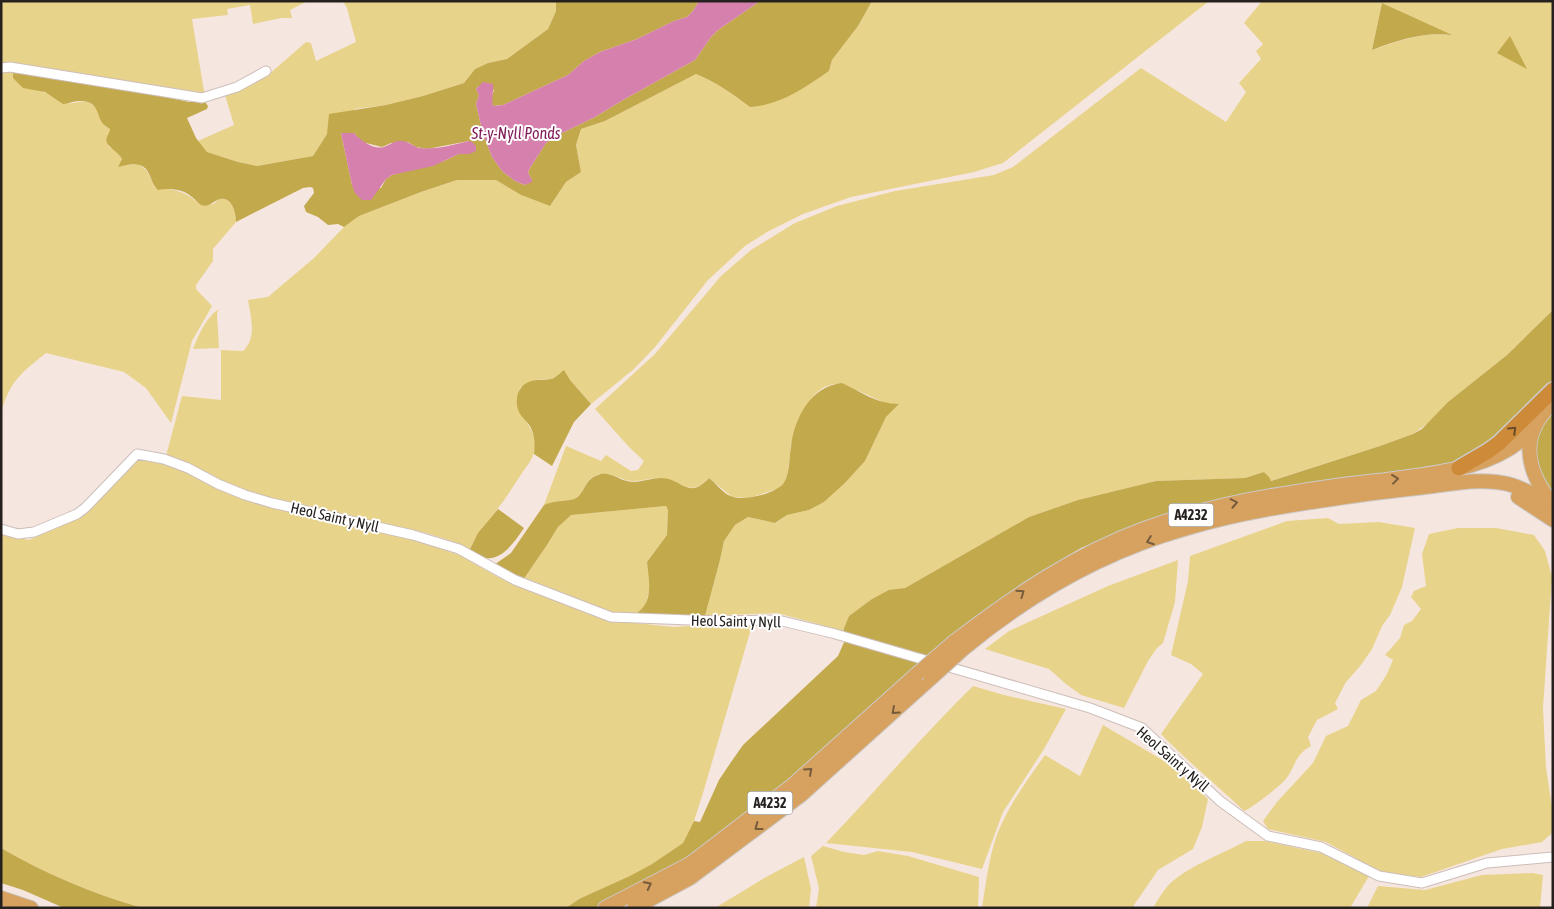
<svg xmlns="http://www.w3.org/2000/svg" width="1554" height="909" viewBox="0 0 1554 909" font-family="'Asap Condensed',sans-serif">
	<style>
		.green { fill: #e8d38a; fill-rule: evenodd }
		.forest { fill: #c2a94b; fill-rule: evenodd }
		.water { fill: #d681ad }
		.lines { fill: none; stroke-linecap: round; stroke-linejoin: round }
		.minor-casing { stroke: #cdbeb9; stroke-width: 11 }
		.trunk-casing { stroke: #cbcac9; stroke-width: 16 }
		.motorway-casing { stroke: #cbcac9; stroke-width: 18 }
		.minor { stroke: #fff; stroke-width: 9 }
		.trunk { stroke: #d7a260; stroke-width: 14 }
		.motorway { stroke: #cd8a38; stroke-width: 15 }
		.trunk-bridge-casing { stroke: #cbcac9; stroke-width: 16; stroke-linecap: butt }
		.trunk-bridge { stroke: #d7a260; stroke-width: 14 }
		.oneway { stroke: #694b29 }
		.oneway2 { stroke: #765b3c }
		.labels { text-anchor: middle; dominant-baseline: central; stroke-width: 4; stroke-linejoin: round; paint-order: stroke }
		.shield { fill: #fff; stroke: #676462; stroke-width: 1 }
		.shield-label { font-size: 14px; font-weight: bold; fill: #26211f }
		.street-label { font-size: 15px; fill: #26211f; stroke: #fff }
		.water-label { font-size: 16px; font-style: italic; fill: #811d59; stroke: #fff }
	</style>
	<rect width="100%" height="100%" fill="#f6e6e0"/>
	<!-- green -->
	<g class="green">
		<path d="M1 1H308L290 10 292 18H281L253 24 250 5 227 9 228 15 192 19 205 97 1 64Z"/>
		<path d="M343 1H556V11L548 29 507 59 488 63 475 69 464 83 423 96 386 105 355 109 327 134 313 156 257 166 238 162 207 152 198 141 234 125 225 95 267 76 306 42 311 43 316 61 356 42 347 8Z"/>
		<path d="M872 1H1209L1003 163 974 172 851 197 803 214 767 232 745 246 708 280 655 347 634 369 591 404 570 380 556 377 551 379 534 380 520 388C510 418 541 424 534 453 532 460 526 467 522 473 514 485 507 497 498 508 488 522 477 533 470 549 425 527 374 524 327 513 294 505 259 497 227 486 206 479 186 466 166 456L182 396 221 400V350L243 351C257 338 251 318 248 300L268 297 314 258 344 227 359 216 421 192 457 180H496L521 195 550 206 566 182 581 172 576 145 581 129 605 121 696 74C716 82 733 94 750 107L788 96 807 86 829 71 832 60 858 26Z"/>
		<path d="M1262 1H1553V310L1507 355 1448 402 1431 421 1413 434 1380 446 1270 481 1264 472 1245 478 1156 481 1078 500 1029 517 905 588 889 591 872 599 849 616 844 628V635L822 625 777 613 705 616 720 560 724 541 735 525 748 517 776 523 787 515 809 510 824 502 845 483 865 461 886 417 899 404H887L859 391 834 384 824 387 815 394 798 419 791 444 788 472 785 482 777 489 749 498 732 497 709 478C691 497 685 483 665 479 656 476 644 481 635 481 624 482 616 474 605 474 584 473 587 493 574 499 566 502 553 503 544 505L566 446 601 461 606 455 631 471 638 470 644 461 629 447 595 409 655 354 721 276 751 250 795 223 837 206 895 191 994 175 1013 167 1141 68 1226 122 1246 92 1239 83 1261 59 1256 51 1263 44 1244 23ZM1382 3 1450 35C1422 32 1398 41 1372 50Z"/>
		<path d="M1 71H13V78C24 84 35 88 46 93 53 96 58 101 67 103 77 105 84 96 96 108 100 112 100 117 102 122 104 126 107 127 110 129V133L108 135 109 147 117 151 122 159 119 166 139 164 147 171 155 188C175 189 185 191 201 205 204 204 209 205 213 204 215 203 217 200 220 199 232 196 236 213 236 222L213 249V261L196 285V289L212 306 192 341 171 423 146 388 124 372 46 353C20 374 11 380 1 412Z"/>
		<path d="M219 309 217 313 219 348 193 349C198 336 207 316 219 309Z"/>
		<path d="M139 457 186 470 205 481 411 538 459 555 498 577 608 620 673 627 753 622 703 793 694 821 683 843 652 864 630 877 579 899 566 908H143C93 894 46 874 1 848V534L29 540 79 517Z"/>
		<path d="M666 506 668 510 667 535 647 562 651 586 644 609 637 613 612 614 523 580 547 545 558 527 570 515Z"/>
		<path d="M1328 518 1339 524 1379 522 1415 528 1402 587 1390 615 1382 626 1372 649 1361 665 1346 682 1335 703 1338 709 1317 720 1308 737 1311 746C1294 755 1296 767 1285 780 1279 787 1253 807 1244 811 1217 785 1187 761 1161 734L1203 674 1191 664 1171 655 1188 581 1190 556 1287 521Z"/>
		<path d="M1458 528H1496L1534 535 1545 551 1552 577 1543 708 1546 768 1552 807V833L1542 842 1502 849 1421 877 1381 872 1326 842 1268 829 1263 821 1277 802 1313 763 1326 736 1348 726 1361 700 1376 691 1387 674 1393 660 1385 655 1400 638 1404 625 1412 621 1421 609 1411 597 1414 591 1426 586 1422 554 1429 534Z"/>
		<path d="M1178 560 1175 602 1163 643 1157 648 1148 661 1124 708 1081 695 1066 684 1049 669 985 649 1009 631 1108 586Z"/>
		<path d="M973 686 1004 695 1066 709 1044 749 1003 812 982 869 912 852 826 843C876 791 922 736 973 686Z"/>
		<path d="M1103 725 1171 765 1208 799 1202 827 1193 849 1158 870 1132 908H982C987 878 990 844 1005 817 1016 795 1031 775 1045 755L1080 776Z"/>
		<path d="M1246 841H1265L1321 853 1369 876 1350 908H1153C1157 901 1161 894 1166 888 1181 869 1224 853 1246 841Z"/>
		<path d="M823 846 844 852 864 855 878 851 908 856 979 877 978 908H816L819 888 811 856Z"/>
		<path d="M804 857 811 889 809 908H715L766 877Z"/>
		<path d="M1533 873 1543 875 1540 908H1367L1378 886 1425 890 1482 875Z"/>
	</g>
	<!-- forest -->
	<g class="forest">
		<path d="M556 1H699L693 11 687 17 674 21 637 39 600 52 584 61 568 75 503 105 493 106 491 99 494 90 479 86 476 89 479 95 476 104 483 134 492 157 502 171 515 181 525 185 532 180 528 173 530 168 546 143 558 135 595 117 623 100 695 60 711 37 718 30 760 1H872L858 26 832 60 829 71C805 88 780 105 750 107 733 94 716 82 696 74L605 121 581 129 576 145 581 172 566 182 550 206 521 195 496 180H457L421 192 359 216 344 227 338 224 328 225 318 217 306 212 304 206 314 193 313 188 310 187 303 188 236 222C236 213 232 196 220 199 213 201 209 208 201 205 198 203 195 199 192 197 183 189 169 188 158 190 153 185 152 181 150 176 144 160 131 164 118 167L122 159C118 150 103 146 107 137 108 134 110 132 110 129 107 127 103 125 101 121 96 109 96 101 79 101 73 101 68 104 63 104L45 92 23 88 13 78V71L122 88 189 102H205L208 106 207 109 187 118 196 138 207 152 238 162 257 166 313 156 327 134 329 114 386 105 423 96 464 83 475 69 488 63 507 59 548 29 556 11ZM341 133H354L362 142 382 147 391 143 408 142 416 147 427 149 469 141V154H459L444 161 392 175 386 179 381 188 352 185Z"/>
		<path d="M1382 3 1452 35C1423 32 1399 40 1372 50Z"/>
		<path d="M1510 36 1527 69 1497 53Z"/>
		<path d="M1553 310V382L1500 437 1456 462 1158 518 1081 548 1026 581 925 658 844 635V628L849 616 872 599 889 590 905 588 1029 517 1078 500 1156 481 1245 478 1264 472 1269 477 1271 481 1380 446 1413 434 1422 429 1448 402 1507 355Z"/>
		<path d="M564 370 570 380 591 404 574 422 552 466 534 454C535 445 535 437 531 428 528 422 522 418 519 412 515 403 516 390 525 384 533 378 542 381 551 379 556 378 560 373 564 370Z"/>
		<path d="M842 383C861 392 877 404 899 404L886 417 865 461 845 483 824 502 809 510 787 515 775 523 748 517 735 525 724 541 720 560 705 616H664L637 613C654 601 649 581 647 562L667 535 668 510 666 506 571 515 558 527 547 545 523 580 494 565 511 553 544 505C555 500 564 502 574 499 586 494 583 478 601 474 611 472 618 479 627 481 638 484 650 478 661 478 682 478 688 501 709 478 716 483 724 495 733 497 746 501 779 493 785 481 790 471 789 457 791 447 794 418 811 386 842 383Z"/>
		<path d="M1553 411V494C1540 473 1529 452 1541 427 1543 422 1549 416 1553 411Z"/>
		<path d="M498 509 524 528C511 547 494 572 470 549L478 533Z"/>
		<path d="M845 640 922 662 725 840 606 908H566L579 899 630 876 652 864 683 843 694 821 700 822 719 780 729 765 743 745 838 656Z"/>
		<path d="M1 848C46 874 93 894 143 908H64L23 890 1 883Z"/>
	</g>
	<!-- water -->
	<g class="water">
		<path d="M699 1H760L718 30 711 37 695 60 623 100 595 117 558 135 546 143 530 168 528 173 532 180V182L525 185 515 181 502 171 492 157 483 134 476 104 479 95 476 89 483 82 493 84C494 92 491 98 493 106L503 105 568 75 584 61 600 52 637 39 674 21 687 17 693 11Z"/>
		<path d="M341 133H354C360 140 373 150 384 147 390 145 395 140 402 141 408 141 413 146 419 148 435 150 453 145 469 141L472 142 476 146V151L469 154H459L433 166 392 175 386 179 371 200H362L355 193 352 185Z"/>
	</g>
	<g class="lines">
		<defs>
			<g id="minor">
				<path d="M1 68 10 67 202 98 237 87 266 71"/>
				<path d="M1 529 18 534 34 532 77 514 85 508 137 454 164 459 188 468 218 484 245 495 272 503 413 535 459 549 515 580 611 617 717 621 778 620 832 633 1090 708 1142 728 1220 801 1268 836 1321 847 1379 876 1422 883 1487 863 1553 857"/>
			</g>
			<g id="trunk">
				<path d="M1518 497 1553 520"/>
				<path d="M1551 502C1525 469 1519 433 1553 403"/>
				<path d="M954 642C1013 597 1073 555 1144 529 1191 512 1241 500 1291 493 1319 488 1348 484 1377 481 1429 474 1497 471 1534 428"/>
				<path d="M963 649C1027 596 1103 552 1184 529 1243 511 1304 503 1366 494 1388 491 1411 489 1433 486 1458 483 1484 478 1508 484 1524 488 1538 497 1553 505"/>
				<path d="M1 898 31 908"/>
				<path d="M605 908 690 864 793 785 917 674"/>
				<path d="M634 908 690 878 801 795 931 678"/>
			</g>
			<path id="motorway" d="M1459 468 1488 451 1499 443 1553 390"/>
		</defs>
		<!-- minor casing -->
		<use href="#minor" class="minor-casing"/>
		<!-- trunk casing -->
		<use href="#trunk" class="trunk-casing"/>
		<!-- motorway casing -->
		<use href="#motorway" class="motorway-casing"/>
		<!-- minor -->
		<use href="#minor" class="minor"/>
		<!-- trunk -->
		<use href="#trunk" class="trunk"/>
		<!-- motorway -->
		<use href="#motorway" class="motorway"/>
		<defs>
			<g id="trunk-bridge">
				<path d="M917 674 954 642"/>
				<path d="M931 678 963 649"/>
			</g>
		</defs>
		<!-- trunk-bridge casing -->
		<use href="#trunk-bridge" class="trunk-bridge-casing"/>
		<!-- trunk-bridge -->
		<use href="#trunk-bridge" class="trunk-bridge"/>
	</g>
	<!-- one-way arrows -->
	<defs><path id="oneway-chevron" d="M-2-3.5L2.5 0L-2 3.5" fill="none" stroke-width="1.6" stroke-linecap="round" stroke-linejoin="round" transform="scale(1.25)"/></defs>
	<use class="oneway" href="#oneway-chevron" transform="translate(1513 430) rotate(-44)"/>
	<g class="oneway2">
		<use href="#oneway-chevron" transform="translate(1395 479) rotate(-7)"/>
		<use href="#oneway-chevron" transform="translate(1234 503) rotate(-11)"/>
		<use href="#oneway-chevron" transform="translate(1150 541) rotate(160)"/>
		<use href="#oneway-chevron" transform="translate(1021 593) rotate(-35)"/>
		<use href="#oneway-chevron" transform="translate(895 711) rotate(138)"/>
		<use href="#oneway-chevron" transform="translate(809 771) rotate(-42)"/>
		<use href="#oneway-chevron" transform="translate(758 827) rotate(143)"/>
		<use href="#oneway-chevron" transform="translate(648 885) rotate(-27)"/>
	</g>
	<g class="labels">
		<!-- shield labels -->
		<g class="shield">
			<rect x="1168.5" y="503.5" width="45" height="23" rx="4"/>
			<rect x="747.5" y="791.5" width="45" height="23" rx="4"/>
		</g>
		<g class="shield-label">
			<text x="1191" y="515">A4232</text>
			<text x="770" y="803">A4232</text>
		</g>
		<!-- street labels -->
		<g class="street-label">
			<text transform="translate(335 517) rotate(13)">Heol Saint y Nyll</text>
			<text transform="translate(736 621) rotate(1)">Heol Saint y Nyll</text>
			<text transform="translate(1173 759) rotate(41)">Heol Saint y Nyll</text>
		</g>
		<!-- water labels -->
		<g class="water-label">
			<text x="516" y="133">St-y-Nyll Ponds</text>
		</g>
	</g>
	<!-- border -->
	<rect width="1554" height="909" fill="none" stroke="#26211f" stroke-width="5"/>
</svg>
